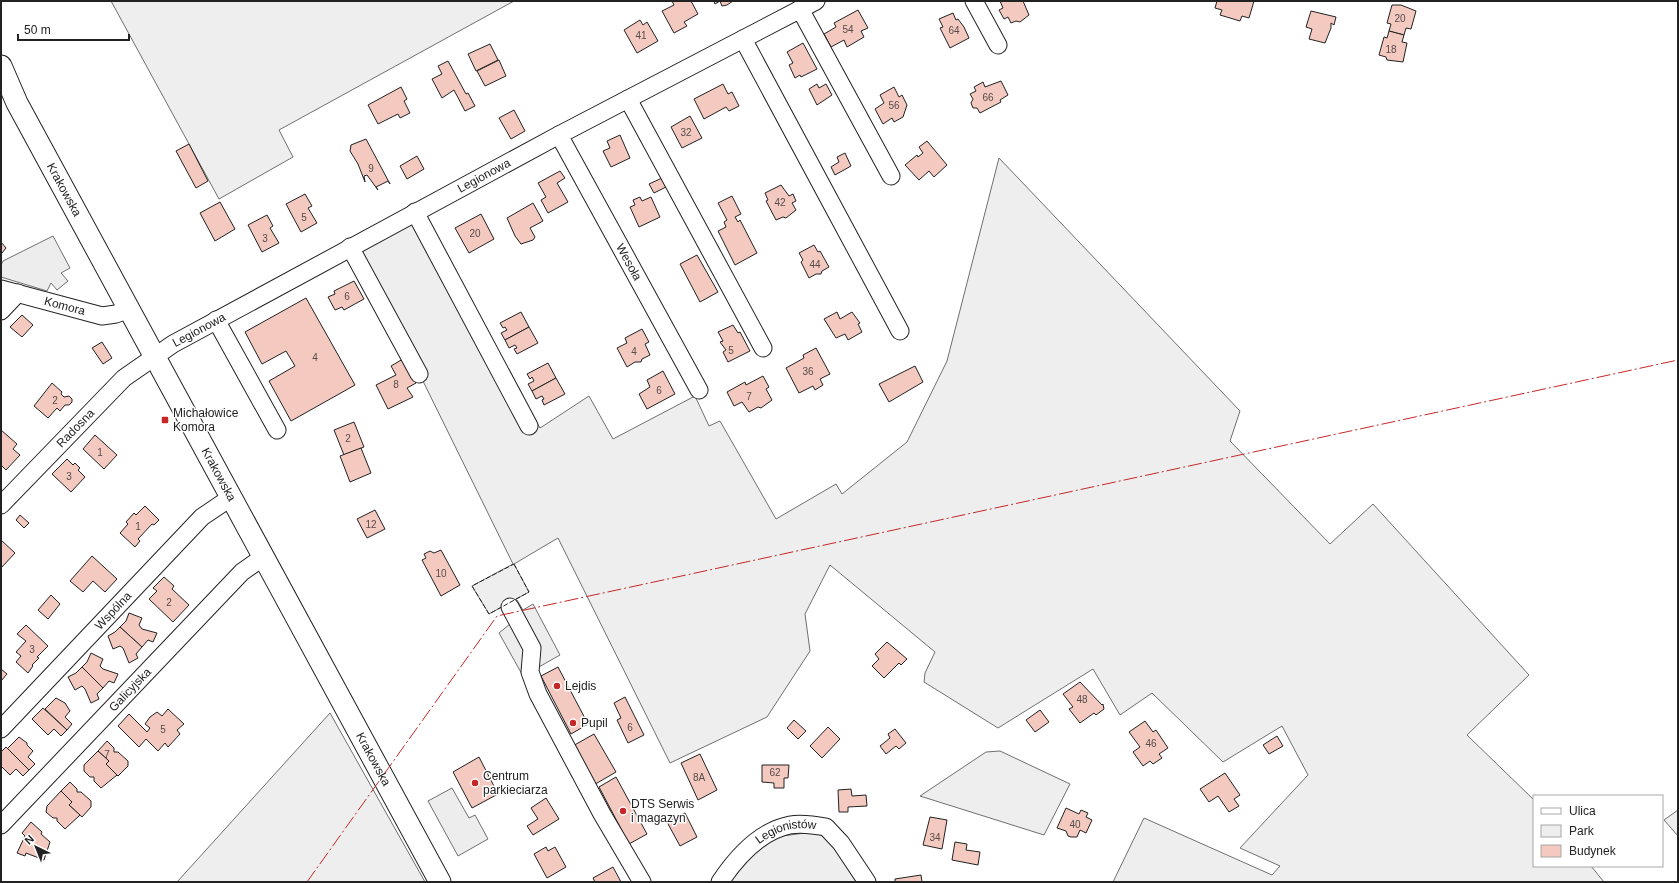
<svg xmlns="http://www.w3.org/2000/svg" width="1679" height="883" viewBox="0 0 1679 883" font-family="Helvetica,sans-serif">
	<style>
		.green { fill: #eee; stroke: #6f6f6f }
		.parking { fill: #ededed; stroke: #6f6f6f }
		.building { fill: #f3c9c0; stroke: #222 }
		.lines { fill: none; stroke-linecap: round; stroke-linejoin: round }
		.minor-casing { stroke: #222; stroke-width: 19 }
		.major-casing { stroke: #222; stroke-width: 23 }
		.minor { stroke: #fff; stroke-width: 17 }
		.major { stroke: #fff; stroke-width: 21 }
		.fence { stroke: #222; stroke-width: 1; stroke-dasharray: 5 2; stroke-linecap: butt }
		.power { stroke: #c62828; stroke-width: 1; stroke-dasharray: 14 3 2 3; stroke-linecap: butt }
		.poi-dot { fill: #c62828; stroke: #fff; stroke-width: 1.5 }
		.labels { text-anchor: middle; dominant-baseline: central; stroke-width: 3; stroke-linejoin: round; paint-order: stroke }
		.number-label { font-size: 10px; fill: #564c4a }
		.street-label { font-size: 12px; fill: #222; stroke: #fff }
		.poi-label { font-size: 12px; fill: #222; stroke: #fff; text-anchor: start }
	</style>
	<rect width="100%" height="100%" fill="#fff"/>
	<!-- green -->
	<g class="green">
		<path d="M111 1H514L279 130 293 157 219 199Z"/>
		<path d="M999 158 1240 411 1230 441 1330 544 1373 504 1529 675 1467 735 1534 800V866H1591L1604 882H1113L1144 818 1272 875 1280 866 1240 848 1308 775 1282 726 1223 762 1152 693 1120 715 1093 669 998 728 924 682 925 673 935 652 830 565 805 614 810 651 767 717 670 763 558 538 514 564 529 592 489 614 472 586 513 564 359 251 423 216 540 428 589 396 613 439 695 396 709 426 720 421 776 519 836 484 842 494 907 442 947 361Z"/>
		<path d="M330 713 425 882H177Z"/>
		<path d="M1000 751 1070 784 1044 835 920 796 986 752Z"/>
		<path d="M1678 810V836L1664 820Z"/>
		<path d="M813 832 830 839 860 882H728L752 852 774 837Z"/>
	</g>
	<!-- parking -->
	<g class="parking">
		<path d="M53 236 70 268 61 273 68 281 57 290 51 283 47 291 1 277V265L3 261Z"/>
		<path d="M517 600 523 610 533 604 560 655 523 676 499 633 510 624 502 608Z"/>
		<path d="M452 788 469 818 475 815 488 839 458 856 428 801Z"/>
	</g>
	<!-- building -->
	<g class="building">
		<path d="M672 1H691L698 14 684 22 687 26 674 33 662 11 674 5Z"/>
		<path d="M714 1H733L727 5 722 6 720 1 715 4Z"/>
		<path d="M1000 1H1023L1029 15 1020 22 1016 21 1011 23 1008 17 1004 19 999 10 1003 8Z"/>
		<path d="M1217 1H1254L1249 18 1242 16 1240 21 1220 15 1222 10 1215 8Z"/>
		<path d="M1392 5H1401L1416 11 1411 29 1406 28 1404 35 1389 31 1391 24 1387 23Z"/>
		<path d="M858 10 868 28 861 31 864 37 847 47 844 40 831 47 824 34 836 27 834 23Z"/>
		<path d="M1311 11 1336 17 1334 25 1331 23V28L1325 43 1309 39 1312 29 1306 27Z"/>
		<path d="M953 13 956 20 958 19 964 27 969 38 950 48 940 28 943 27 939 19Z"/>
		<path d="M640 20 643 25 647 22 658 41 637 53 624 30Z"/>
		<path d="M1389 31 1404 35 1402 42 1407 43 1403 62 1387 60 1386 57 1379 55 1384 37 1387 38Z"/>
		<path d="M803 43 817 69 801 77 800 75 795 78 789 65 793 63 787 52Z"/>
		<path d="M490 44 498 60 476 71 468 54Z"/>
		<path d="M499 60 506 76 485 86 477 71Z"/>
		<path d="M448 61 466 94 468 93 475 106 465 111 454 90 442 98 432 79 442 74 438 66Z"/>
		<path d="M1001 81 1008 95 1000 100 1001 102 980 113 977 108H973L971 103 973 99 970 94 976 91 974 87 983 82 985 87Z"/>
		<path d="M723 84 728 94 732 92 739 106 729 111 726 107 704 119 694 99Z"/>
		<path d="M817 84 819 88 826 84 832 95 817 105 809 89Z"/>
		<path d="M401 87 407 99 404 101 410 113 400 118 398 114 378 124 368 105Z"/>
		<path d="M894 87 899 97 902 95 907 105 903 117 894 122 892 118 883 124 875 109 884 103 880 95Z"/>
		<path d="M514 110 525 131 511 139 499 118Z"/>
		<path d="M690 116 702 138 682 148 671 127Z"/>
		<path d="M620 135 630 158 611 167 603 151 610 148 607 141Z"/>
		<path d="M366 139 390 184 388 181 376 187 378 190 367 175 364 176 365 182 358 164 350 151 351 145Z"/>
		<path d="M927 141 947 165 934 177 929 171 919 180 905 165 917 155 918 157 923 153 919 147Z"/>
		<path d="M189 144 208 181 196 188 176 151Z"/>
		<path d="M845 153 851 166 835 175 831 167 839 162 837 157Z"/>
		<path d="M417 156 424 169 407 179 400 166Z"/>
		<path d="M560 171 565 178 557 183 568 202 548 213 541 200 546 197 538 183Z"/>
		<path d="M662 178 666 187 654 193 649 184Z"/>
		<path d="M781 185 789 196 793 194 796 201 792 203 796 210 786 218 783 217 776 220 766 201 768 200 765 193Z"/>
		<path d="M305 194 312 206 308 208 317 223 301 232 286 204Z"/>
		<path d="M732 196 741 214 735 217 738 222 740 220 757 253 735 265 718 231 726 227 724 222 727 220 718 203Z"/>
		<path d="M640 197 642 201 651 197 660 217 639 227 630 207 635 205 633 200Z"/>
		<path d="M220 202 235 229 215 241 200 213Z"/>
		<path d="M533 203 543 221 530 228 535 237 533 240 521 244 515 236 507 218Z"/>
		<path d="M481 214 494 239 469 253 455 228Z"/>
		<path d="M267 215 273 226 270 228 279 243 262 252 248 225Z"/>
		<path d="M1 242 6 248 2 253 1 252Z"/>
		<path d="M814 245 818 252 820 251 829 267 822 271 821 274H816L809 278 801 262 803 260 799 253Z"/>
		<path d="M697 255 718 292 700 302 680 264Z"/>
		<path d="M354 281 364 299 344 310 342 307 335 310 328 297 335 294 334 291Z"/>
		<path d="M306 298 355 385 291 421 269 381 295 366 286 351 262 364 245 332Z"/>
		<path d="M521 312 529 327 505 340 501 333 507 330 505 327 503 328 500 323Z"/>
		<path d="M837 312 840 319 852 312 860 323 858 324 862 332 848 340 845 334 836 338 824 319Z"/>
		<path d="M22 315 33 325 22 337 10 327Z"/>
		<path d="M733 325 738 333 740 332 750 351 728 362 723 352 726 350 720 342 723 341 718 332Z"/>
		<path d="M529 327 538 343 517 354 514 349 517 348 515 345 509 348 505 340Z"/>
		<path d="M642 329 649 342 645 344 650 355 642 359 641 362H635L627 367 617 348 627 343 625 338Z"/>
		<path d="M102 342 112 358 103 364 92 348Z"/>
		<path d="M816 348 830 374 820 379 823 385 815 390 813 386 799 393 786 368 804 358 803 355Z"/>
		<path d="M403 359 416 383 407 388 413 397 388 409 376 385 396 375 391 366Z"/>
		<path d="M548 363 556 378 532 391 528 384 534 381 532 377 530 379 527 374Z"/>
		<path d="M915 366 923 382 889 402 879 384Z"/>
		<path d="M663 371 675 394 647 409 639 394 650 387 647 380Z"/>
		<path d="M763 376 769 387 766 389 772 400 761 408 758 407 749 412 742 402 734 406 727 392 745 382 746 385Z"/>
		<path d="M556 378 565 394 544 405 542 400 544 399 542 396 536 399 532 391Z"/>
		<path d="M52 383 62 392 61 394 64 397 69 396 72 399V402L69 405H65L60 411 57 408 48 418 34 406Z"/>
		<path d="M354 422 364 447 344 455 334 430Z"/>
		<path d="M1 430 17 444 13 449 20 455 6 470 1 465Z"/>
		<path d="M95 435 117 455 104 469 83 449Z"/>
		<path d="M361 448 371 473 350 482 340 456Z"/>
		<path d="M67 459 73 465 75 463 80 468 78 470 85 477 71 492 52 474Z"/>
		<path d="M145 506 159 520 154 525 152 524 138 539 140 541 135 547 120 533 128 524 126 522 134 513 136 515Z"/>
		<path d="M375 510 385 529 367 538 357 519Z"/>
		<path d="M20 515 29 523 24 528 16 520Z"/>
		<path d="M1 540 15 553 1 568Z"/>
		<path d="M441 550 460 585 441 596 422 560 426 558 424 554 430 551 434 553Z"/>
		<path d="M92 556 117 579 105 592 93 581 83 592 70 581Z"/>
		<path d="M164 577 174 586 172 589 189 605 173 622 149 599 157 591 153 588Z"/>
		<path d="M51 595 60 604 48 619 38 610Z"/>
		<path d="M129 613 142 618 139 625 142 629 157 633 153 642 148 640 142 647 120 627 126 621Z"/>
		<path d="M26 625 48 646 37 657 39 658 32 665 33 666 28 673 16 662 21 656 16 652 26 641 17 634Z"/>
		<path d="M120 627 142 647 136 654 138 658 129 663 123 648 120 646 113 649 108 636 115 632Z"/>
		<path d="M887 642 907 659 901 665 899 663 884 678 872 666 879 659 875 654Z"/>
		<path d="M91 653 103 659 100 666 103 669 118 674 114 683 109 681 103 688 82 667 87 662Z"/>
		<path d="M82 667 103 688 97 694 99 699 91 703 85 689 82 686 75 690 68 677 76 673Z"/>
		<path d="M558 667 588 724 571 734 541 676Z"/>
		<path d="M1 669 7 674 1 681Z"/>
		<path d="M1080 682 1102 705 1103 704 1104 709 1096 715 1094 713 1080 723 1069 709 1073 707 1063 694Z"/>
		<path d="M625 697 644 735 628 743 617 720 621 718 614 703Z"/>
		<path d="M56 698 65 703 70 711 65 717 72 724 67 730 45 709Z"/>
		<path d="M43 708 67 730 61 736 54 729 48 735 32 719Z"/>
		<path d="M168 709 184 724 177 730 180 734 168 747 165 743 158 751 146 739 139 747 118 726 129 714 147 732 150 728 145 724 150 717 157 712 162 716Z"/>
		<path d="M1040 710 1049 722 1035 732 1026 720Z"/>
		<path d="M794 720 806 731 798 739 787 728Z"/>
		<path d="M1145 721 1153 732 1156 730 1168 748 1159 754 1162 758 1153 764 1150 761 1143 766 1133 752 1140 747 1129 732Z"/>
		<path d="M828 727 840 739 822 758 810 746Z"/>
		<path d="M895 729 906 743 899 749 896 746 886 754 880 746 890 738 888 734Z"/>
		<path d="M594 734 616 772 592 786 571 747Z"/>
		<path d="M1277 736 1283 746 1269 754 1263 745Z"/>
		<path d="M19 737 27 743V745L33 751 28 757 35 764 29 770 7 749Z"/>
		<path d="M107 741 114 748V752H118L128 761V766L118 776 106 764 109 761 98 751Z"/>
		<path d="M6 747 29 770 23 776 16 769 10 775 1 766V752Z"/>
		<path d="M98 751 109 761 106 764 117 775 101 788 94 781V777H90L84 771V765Z"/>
		<path d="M700 754 717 790 698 800 681 763Z"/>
		<path d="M479 757 498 794 472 808 453 772Z"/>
		<path d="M762 765H789L788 778H784V788H774V783L762 782Z"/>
		<path d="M1225 773 1240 795 1234 799 1239 806 1229 812 1218 796 1209 802 1200 789Z"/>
		<path d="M616 777 647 834 629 844 599 787Z"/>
		<path d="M70 782 77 789V792H81L91 801V807L82 817 69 805 72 802 61 791Z"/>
		<path d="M851 789 852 796 866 795 867 806 848 807V812H839L838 790Z"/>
		<path d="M61 791 72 802 69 805 80 815 65 829 57 821V818H53L46 812 47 806Z"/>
		<path d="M546 798 559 819 533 835 527 826 538 819 531 808Z"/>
		<path d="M1066 808 1079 814 1081 810 1088 813 1086 817 1092 820 1086 833 1080 830 1077 837H1071L1068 836 1066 831 1057 828Z"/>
		<path d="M685 813 697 837 680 846 667 822Z"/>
		<path d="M930 817 947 820 942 849 923 845Z"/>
		<path d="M31 822 42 832 41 834 50 842 44 860 26 853 25 856 17 853 25 836 22 833Z"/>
		<path d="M955 842 967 844 966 850 980 852 978 865 952 860Z"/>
		<path d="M546 847 548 851 555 847 566 867 547 878 534 854Z"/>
		<path d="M613 867 621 882H595L593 878Z"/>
		<path d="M921 875 922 882H895V879Z"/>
	</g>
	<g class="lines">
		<defs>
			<g id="minor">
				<path d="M974 1 998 45"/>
				<path d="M800 9 891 176"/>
				<path d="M743 39 900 331"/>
				<path d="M628 99 763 348"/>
				<path id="s1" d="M559 135 699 390"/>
				<path d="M415 212 529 426"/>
				<path d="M350 247 419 374"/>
				<path id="s2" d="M1 289 102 316 116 314 129 309"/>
				<path d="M1 311 18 293"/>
				<path d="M216 320 277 430"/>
				<path id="s3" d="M1 505 124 378 173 344 559 135 816 1"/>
				<path d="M510 607 532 648 530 672 538 694 602 814 642 882"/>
				<path id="s4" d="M1 729 202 517 230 498"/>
				<path id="s5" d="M1 825 242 572 262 558"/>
				<path id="s6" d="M720 882C736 858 760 831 790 825 801 823 815 825 826 827L841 843 867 882"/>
			</g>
			<g id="major">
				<path id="s7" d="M1 66 17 103 440 882"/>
			</g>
		</defs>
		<!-- minor casing -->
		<use href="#minor" class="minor-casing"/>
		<!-- major casing -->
		<use href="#major" class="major-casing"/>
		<!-- minor -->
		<use href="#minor" class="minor"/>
		<!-- major -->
		<use href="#major" class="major"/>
		<!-- fence -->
		<path class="fence" d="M514 564 529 592 489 614 472 586Z"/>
		<!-- power -->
		<path class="power" d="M307 882 497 616 1678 360"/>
	</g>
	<!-- markers -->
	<g class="poi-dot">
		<rect x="161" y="416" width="8" height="8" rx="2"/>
		<circle cx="557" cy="686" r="4"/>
		<circle cx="573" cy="723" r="4"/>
		<circle cx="475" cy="783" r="4"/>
		<circle cx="623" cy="811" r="4"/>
	</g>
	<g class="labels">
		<!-- number labels -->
		<g class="number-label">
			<text x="1400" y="18">20</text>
			<text x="848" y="29">54</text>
			<text x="954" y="30">64</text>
			<text x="641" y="35">41</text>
			<text x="1391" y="49">18</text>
			<text x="988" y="97">66</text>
			<text x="894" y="105">56</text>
			<text x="686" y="132">32</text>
			<text x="371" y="168">9</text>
			<text x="780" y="202">42</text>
			<text x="304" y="217">5</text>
			<text x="475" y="233">20</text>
			<text x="265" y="238">3</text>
			<text x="815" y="264">44</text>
			<text x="347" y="296">6</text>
			<text x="731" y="350">5</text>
			<text x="634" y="351">4</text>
			<text x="315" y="357">4</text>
			<text x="808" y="371">36</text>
			<text x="396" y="384">8</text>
			<text x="659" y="390">6</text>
			<text x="749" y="396">7</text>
			<text x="55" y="400">2</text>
			<text x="348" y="438">2</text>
			<text x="100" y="452">1</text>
			<text x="69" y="476">3</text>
			<text x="371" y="524">12</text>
			<text x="138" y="526">1</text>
			<text x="441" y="573">10</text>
			<text x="169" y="602">2</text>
			<text x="32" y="649">3</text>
			<text x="1082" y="699">48</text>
			<text x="630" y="727">6</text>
			<text x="163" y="729">5</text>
			<text x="1151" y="743">46</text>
			<text x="107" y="754">7</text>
			<text x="775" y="772">62</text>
			<text x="699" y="777">8A</text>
			<text x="1075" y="824">40</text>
			<text x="935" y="837">34</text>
		</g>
		<!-- street labels -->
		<g class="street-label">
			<text stroke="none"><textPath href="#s3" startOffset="590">Legionowa</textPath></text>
			<text stroke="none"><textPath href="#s7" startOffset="139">Krakowska</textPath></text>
			<text stroke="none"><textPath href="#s1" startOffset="145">Wesoła</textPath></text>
			<text stroke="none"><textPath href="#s2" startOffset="66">Komora</textPath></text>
			<text stroke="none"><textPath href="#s3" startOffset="266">Legionowa</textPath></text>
			<text stroke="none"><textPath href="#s3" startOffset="107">Radosna</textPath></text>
			<text stroke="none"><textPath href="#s7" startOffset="463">Krakowska</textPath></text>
			<text stroke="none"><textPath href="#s4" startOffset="163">Wspólna</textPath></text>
			<text stroke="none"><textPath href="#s5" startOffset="187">Galicyjska</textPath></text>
			<text stroke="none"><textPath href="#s7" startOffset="787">Krakowska</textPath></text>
			<text stroke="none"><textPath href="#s6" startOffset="87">Legionistów</textPath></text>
		</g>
		<!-- poi labels -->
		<g class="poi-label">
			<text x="173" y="413">Michałowice<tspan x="173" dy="14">Komora</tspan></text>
			<text x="565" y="686">Lejdis</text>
			<text x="581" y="723">Pupil</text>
			<text x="483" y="776">Centrum<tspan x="483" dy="14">parkieciarza</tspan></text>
			<text x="631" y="804">DTS Serwis<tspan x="631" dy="14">i magazyn</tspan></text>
		</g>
	</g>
	<!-- border -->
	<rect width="1679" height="883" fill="none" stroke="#222222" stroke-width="4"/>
	<!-- legend -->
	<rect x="1533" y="795" width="130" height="72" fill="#ffffff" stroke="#a7a7a7"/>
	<rect x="1541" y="808" width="20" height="6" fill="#ffffff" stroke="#a7a7a7"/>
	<text x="1569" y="815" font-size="12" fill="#222222">Ulica</text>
	<rect x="1541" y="825" width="20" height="12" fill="#eeeeee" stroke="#a7a7a7"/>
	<text x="1569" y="835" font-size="12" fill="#222222">Park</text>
	<rect x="1541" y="845" width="20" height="12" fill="#f3c9c0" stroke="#a7a7a7"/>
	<text x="1569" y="855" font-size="12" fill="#222222">Budynek</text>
	<!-- north arrow -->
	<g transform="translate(36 847) rotate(317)" stroke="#ffffff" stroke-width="3" paint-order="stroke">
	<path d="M0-3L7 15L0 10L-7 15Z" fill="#222222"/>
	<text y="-6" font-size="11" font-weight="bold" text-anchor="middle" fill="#222222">N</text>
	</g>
	<!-- scale -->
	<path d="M18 34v6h111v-6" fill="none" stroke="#222222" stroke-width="2"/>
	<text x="24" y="34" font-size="12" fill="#222222" stroke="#ffffff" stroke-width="3" paint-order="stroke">50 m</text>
</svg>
